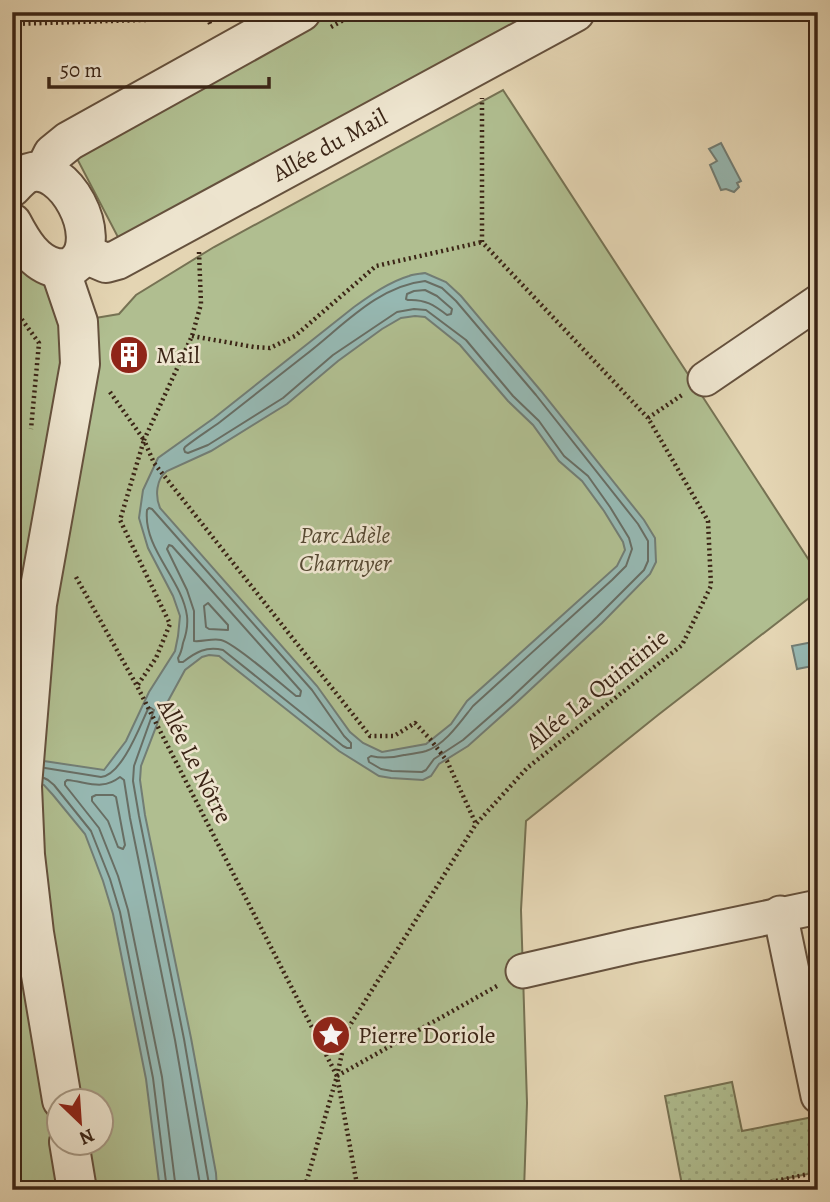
<svg xmlns="http://www.w3.org/2000/svg" width="830" height="1202" viewBox="0 0 830 1202" font-family="Alegreya,serif">
	<style>
		.grass { fill: url(#grass-dots); stroke: #767253; stroke-width: 2 }
		.park { fill: #b0be90; stroke: #767253; stroke-width: 2; fill-rule: evenodd }
		.water { fill: #96b8b2; stroke: #727d74; stroke-width: 2; fill-rule: evenodd }
		.lines { fill: none; stroke-linecap: round; stroke-linejoin: round }
		.shore { stroke: #686e64; stroke-width: 2 }
		.minor-casing { stroke: #65513d; stroke-width: 37 }
		.tertiary-casing { stroke: #65513d; stroke-width: 42 }
		.path { stroke: #3b2516; stroke-width: 4.5; stroke-dasharray: 2 3.5; stroke-linecap: butt }
		.minor { stroke: #ede4ce; stroke-width: 33 }
		.tertiary { stroke: #ede4ce; stroke-width: 38 }
		.labels { text-anchor: middle; dominant-baseline: central; stroke-width: 5; stroke-linejoin: round; paint-order: stroke }
		.street-label { font-size: 24px; fill: #3b2516; stroke: #ede4ce }
		.poi-label { font-size: 24px; fill: #3b2516; stroke: #ede4ce; text-anchor: start }
		.park-label { font-size: 24px; font-style: italic; fill: #584b34; stroke: #ede4ce }
	</style>
	<defs>
		<pattern id="grass-dots" width="8" height="8" patternUnits="userSpaceOnUse" patternTransform="scale(1.75)"><rect width="8" height="8" fill="#b0be90"/><path d="M2 2h.1M6 6h.1" fill="none" stroke="#98a37b" stroke-width="1.8" stroke-linecap="round"/></pattern>
	</defs>
	<rect width="100%" height="100%" fill="#e4d5b3"/>
	<filter id="stains"><feTurbulence type="fractalNoise" baseFrequency=".00286" numOctaves="4"/><feColorMatrix values="0 0 0 0 .2 0 0 0 0 .09 0 0 0 0 .02 0 0 0 .5 -.17"/></filter>
	<radialGradient id="worn" r=".72"><stop offset=".6" stop-color="#630" stop-opacity="0"/><stop offset="1" stop-color="#630" stop-opacity=".3"/></radialGradient>
	<!-- grass -->
	<path class="grass" d="M732 1082 742 1131 818 1116V1172L783 1179 768 1190H683L665 1096Z"/>
	<!-- park -->
	<g class="park">
		<path d="M324 12H551L121 243 72 149Z"/>
		<path d="M503 90 818 574V591L658 715 526 821 521 910 527 1103 524 1190H12V269L30 268 38 275 72 322 119 314 136 295 214 247ZM60 1100H102V1142H60Z"/>
	</g>
	<!-- water -->
	<g class="water">
		<path d="M721 143 741 181 737 183 739 187 734 192 726 189 721 190 710 165 717 161 709 149Z"/>
		<path d="M425 273 446 282 461 296 541 391 644 520 655 538 656 562 650 574 602 623 516 703 468 746 439 764 431 776 423 780 391 778 379 776 339 751 219 656 209 655 202 657 185 670 161 714 141 766 140 780 145 815 191 1038 216 1173 217 1190H160L146 1079 113 914 103 881 85 834 53 795 44 785 41 784 37 760 104 770 126 741 149 692 175 651 178 636 180 616 173 596 148 548 139 518 143 490 158 458 214 418 354 307C371 295 389 282 409 276 414 274 420 274 425 273ZM415 316 425 317 460 345 508 401 533 425 559 461 582 481 604 511 623 542 625 550 617 566 467 701 451 724 426 744 382 752 363 743 350 732 317 686 160 508C155 496 156 479 167 471L211 451 287 404 338 361 382 329 401 318Z"/>
		<path d="M818 641V665L797 669 792 646Z"/>
	</g>
	<g class="lines">
		<!-- shore -->
		<g class="shore">
			<path d="M425 281 442 288 456 301 536 395 638 524 648 541V561L644 570 597 617 511 698 463 740 434 759 426 770 422 772 392 771 381 769 369 762 368 758 371 756C383 759 392 758 404 755 411 754 419 753 426 751 445 745 461 721 473 706L612 580 626 566 632 549 629 538 610 507 588 476 564 456 539 421 513 396 466 340 426 310 414 309 397 312 333 355 283 398 208 445 188 453 185 452 184 449 185 447C196 438 209 430 220 422 248 400 276 378 304 356 341 328 377 286 425 281Z"/>
			<path d="M425 290 437 296 452 309 451 314 447 315C434 305 425 299 408 300L406 299 407 294 414 291Z"/>
			<path d="M149 508 152 509 312 690 344 736 351 743V748H347L343 746 223 650C206 646 196 652 183 662H179L178 658C181 653 182 649 183 643 186 635 188 625 187 616 182 579 143 549 147 510Z"/>
			<path d="M169 545 172 546 301 691 300 696H296C282 685 235 643 221 640 212 638 203 642 194 641V611L187 590 167 549Z"/>
			<path d="M208 603 228 625V630L209 629 206 627 204 606Z"/>
			<path d="M45 768 101 777C122 775 140 726 148 709L151 708 154 710 134 766 133 781 139 816 184 1039 210 1190"/>
			<path d="M44 778 48 780 54 785 91 831 110 879 120 912 153 1078 167 1190"/>
			<path d="M96 795H113L116 797 125 845 123 849 118 847 108 821 92 801V797Z"/>
			<path d="M176 1190 162 1077 128 910 118 876 99 828 65 785V782L67 780C88 782 102 791 120 777L124 780 130 818 175 1040 201 1190"/>
		</g>
		<defs>
			<g id="minor">
				<path d="M705 379 818 302"/>
				<path d="M780 913 818 1096"/>
				<path d="M523 971 632 946 818 907"/>
			</g>
			<g id="tertiary">
				<path d="M44 172 53 154 69 141 301 12"/>
				<path d="M12 187C16 182 23 175 29 173 64 161 105 237 76 263 71 268 63 269 56 268 34 263 22 242 12 223"/>
				<path id="s1" d="M85 254 106 263 117 260 575 12"/>
				<path d="M60 269 78 322 80 364 37 604 22 786 25 855 34 933 62 1100"/>
				<path d="M69 1142 77 1190"/>
			</g>
		</defs>
		<!-- minor casing -->
		<use href="#minor" class="minor-casing"/>
		<!-- tertiary casing -->
		<use href="#tertiary" class="tertiary-casing"/>
		<!-- path -->
		<g class="path">
			<path d="M205 12 211 26"/>
			<path d="M12 24 207 18"/>
			<path d="M331 27 358 12"/>
			<path d="M199 252 201 304 192 336 144 440 154 463 370 736H394L415 723 430 739 447 761 476 824"/>
			<path d="M12 306 39 343 31 429"/>
			<path d="M192 336 254 347 270 348 295 336 376 266 482 242"/>
			<path d="M110 392 144 440 120 520 170 624 156 658 137 686 337 1076 304 1190"/>
			<path d="M648 418 682 395"/>
			<path d="M76 577 137 686"/>
			<path d="M337 1076 497 986"/>
			<path d="M358 1190 337 1076 347 1030 476 824 527 768 682 645 711 586 708 521 648 418 482 242V98"/>
			<path d="M733 1190 818 1172"/>
		</g>
		<!-- minor -->
		<use href="#minor" class="minor"/>
		<!-- tertiary -->
		<use href="#tertiary" class="tertiary"/>
	</g>
	<!-- icons -->
	<defs>
		<symbol id="building-disc" viewBox="-11 -11 22 22"><circle r="9.5" fill="#8f2418" stroke="#ede4ce"/><path d="M-4-6H4V6H1V3H-1V6H-4ZM-2.5-4.3h1.7v1.8h-1.7ZM.8-4.3h1.7v1.8H.8ZM-2.5-1h1.7V.8h-1.7ZM.8-1h1.7V.8H.8Z" fill="#fff"/></symbol>
		<symbol id="sight-disc" viewBox="-11 -11 22 22"><circle r="9.5" fill="#8f2418" stroke="#ede4ce"/><path d="M0-6L1.8-2.2L6-1.7L2.9 1.2L3.7 5.4L0 3.3L-3.7 5.4L-2.9 1.2L-6-1.7L-1.8-2.2Z" fill="#fff"/></symbol>
	</defs>
	<g fill-rule="evenodd">
		<use href="#building-disc" x="107" y="333" width="44" height="44"/>
		<use href="#sight-disc" x="309" y="1013" width="44" height="44"/>
	</g>
	<g class="labels">
		<!-- street labels -->
		<g class="street-label">
			<text stroke="none"><textPath href="#s1" startOffset="276">Allée du Mail</textPath></text>
			<text transform="translate(597 689) rotate(-39)">Allée La Quintinie</text>
			<text transform="translate(195 761) rotate(63)">Allée Le Nôtre</text>
		</g>
		<!-- poi labels -->
		<g class="poi-label">
			<text x="156" y="355">Mail</text>
			<text x="358" y="1035">Pierre Doriole</text>
		</g>
		<!-- park labels -->
		<g class="park-label">
			<text x="345" y="535">Parc Adèle<tspan x="345" dy="28">Charruyer</tspan></text>
		</g>
	</g>
	<!-- margin -->
	<rect width="830" height="1202" fill="none" stroke="#e4d5b3" stroke-width="42"/>
	<rect x="14" y="14" width="802" height="1174" fill="none" stroke="#3b2516" stroke-width="3.5"/>
	<rect x="21" y="21" width="788" height="1160" fill="none" stroke="#3b2516" stroke-width="2"/>
	<!-- north arrow -->
	<g transform="translate(80 1122) rotate(155)"><circle r="33" fill="#ede4ce" stroke="#a69884" stroke-width="2"/>
	<path d="M0-5L12 26L0 18L-12 26Z" fill="#8f2418"/>
	<text y="-10" font-size="19" font-weight="bold" text-anchor="middle" fill="#3b2516">N</text>
	</g>
	<!-- scale -->
	<path d="M49 77v10h220v-10" fill="none" stroke="#3b2516" stroke-width="3.5"/>
	<text x="60" y="77" font-size="21" fill="#3b2516" stroke="#ede4ce" stroke-width="5" paint-order="stroke">50 m</text>
	<rect width="100%" height="100%" filter="url(#stains)"/>
	<rect width="100%" height="100%" fill="url(#worn)"/>
</svg>
